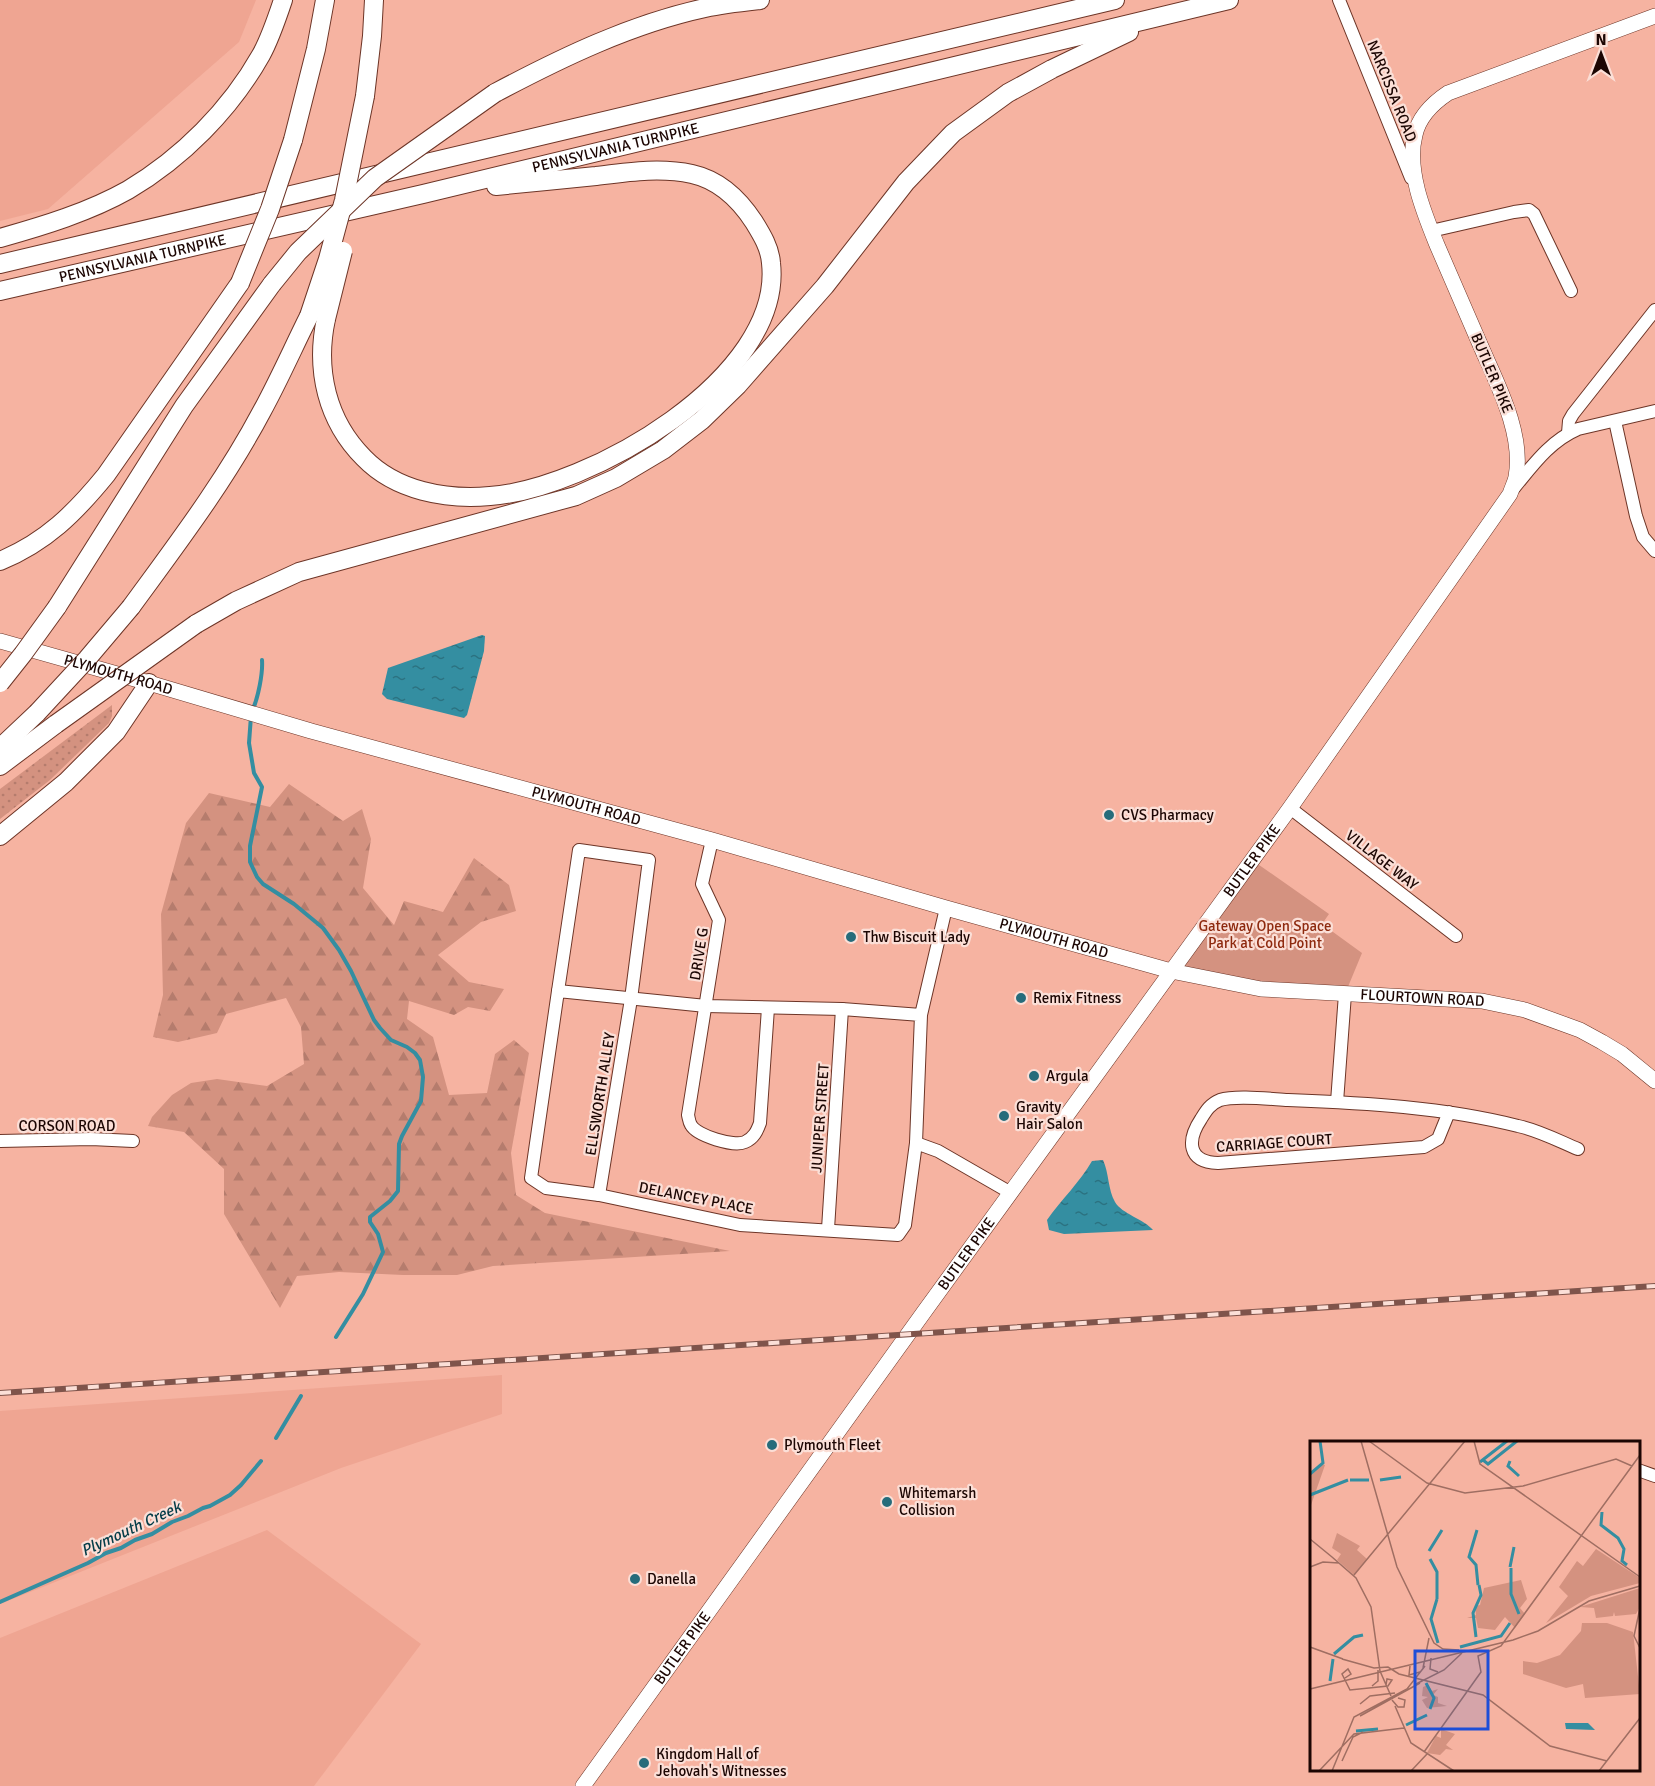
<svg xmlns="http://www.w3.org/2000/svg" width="1655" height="1786" viewBox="0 0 1655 1786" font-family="Signika,sans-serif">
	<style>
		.built { fill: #efa592 }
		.grass { fill: url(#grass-dots) }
		.forest { fill: url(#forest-firs) }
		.park { fill: #d49280 }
		.water { fill: url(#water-ripples) }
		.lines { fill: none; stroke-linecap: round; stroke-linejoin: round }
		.stream { stroke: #348ea1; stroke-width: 4 }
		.minor-casing { stroke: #6d3527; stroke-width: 14 }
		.major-casing { stroke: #6d3527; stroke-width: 16 }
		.highway-casing { stroke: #6d3527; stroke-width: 20 }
		.minor { stroke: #fff; stroke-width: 12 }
		.major { stroke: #fff; stroke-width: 15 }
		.highway { stroke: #fff; stroke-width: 18 }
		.rail-casing { stroke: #7f544b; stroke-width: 6 }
		.rail { stroke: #fbdfd7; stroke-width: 4; stroke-dasharray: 11; stroke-linecap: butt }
		.highway-bridge-casing { stroke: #6d3527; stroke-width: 20; stroke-linecap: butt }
		.highway-bridge { stroke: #fff; stroke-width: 18 }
		.poi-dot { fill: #266c7b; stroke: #fbdfd7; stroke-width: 2 }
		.labels { text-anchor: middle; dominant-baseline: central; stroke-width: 4.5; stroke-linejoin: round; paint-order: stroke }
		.street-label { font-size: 15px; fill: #1c0603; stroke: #fbdfd7 }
		.poi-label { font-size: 15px; fill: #1c0603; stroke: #fbdfd7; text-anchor: start }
		.park-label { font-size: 15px; fill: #8e2a0f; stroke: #fbdfd7 }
		.water-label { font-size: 16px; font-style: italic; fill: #053d48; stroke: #fbdfd7 }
		.inset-river { fill: none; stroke: #348ea1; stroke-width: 3 }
		.inset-road { fill: none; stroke: #9f6e62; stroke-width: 1.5 }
		.view { fill: #1d4ed8; fill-opacity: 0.15; stroke: #1d4ed8; stroke-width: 3 }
		.inset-edge { fill: none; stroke: #1c0603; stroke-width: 3 }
	</style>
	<defs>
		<pattern id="grass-dots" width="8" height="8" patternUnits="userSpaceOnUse" patternTransform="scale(1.5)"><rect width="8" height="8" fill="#d49280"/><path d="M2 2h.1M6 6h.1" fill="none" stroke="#b57c6d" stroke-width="1.8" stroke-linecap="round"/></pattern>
		<pattern id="forest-firs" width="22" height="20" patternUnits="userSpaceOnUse" patternTransform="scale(1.5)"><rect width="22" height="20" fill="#d49280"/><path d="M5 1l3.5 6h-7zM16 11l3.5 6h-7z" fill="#b57c6d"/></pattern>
		<pattern id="water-ripples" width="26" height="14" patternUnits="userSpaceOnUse" patternTransform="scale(1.5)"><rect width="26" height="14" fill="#348ea1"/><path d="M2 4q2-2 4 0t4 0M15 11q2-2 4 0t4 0" fill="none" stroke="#2b7281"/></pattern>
	</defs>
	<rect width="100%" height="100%" fill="#f6b3a1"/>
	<!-- built -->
	<g class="built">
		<path d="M0 0H256L239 42 48 209 0 221Z"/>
		<path d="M502 1375V1414L341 1468 0 1604V1411Z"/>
		<path d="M267 1530 421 1644 314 1786H0V1638Z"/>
	</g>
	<!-- grass -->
	<path class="grass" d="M112 705V716L109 723 50 780 0 819V789Z"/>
	<!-- forest -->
	<path class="forest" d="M289 784 343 821 362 809 371 839 363 888 394 925 404 901 443 912 474 858 509 885 516 911 481 922 438 955 469 982 504 989 490 1011 468 1007 454 1015 409 1001 407 1019 433 1037 449 1095 487 1093 495 1054 514 1040 529 1053 511 1153 516 1195 545 1213 730 1251 493 1266 457 1275H403L339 1272 297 1276 280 1308 224 1214V1169L184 1132 148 1126 152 1117 172 1095 191 1083 217 1079 267 1086 304 1064 301 1027 286 998 226 1014 217 1033 178 1042 153 1037 163 995 161 914 186 823 209 793 270 807Z"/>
	<!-- park -->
	<path class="park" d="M1252 860 1329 914 1322 924 1362 953 1345 994 1171 971Z"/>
	<!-- water -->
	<g class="water">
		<path d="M482 635 485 636 484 651 467 715 464 718 387 699 382 694 388 668Z"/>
		<path d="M1103 1160C1109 1173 1108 1190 1115 1202 1122 1214 1144 1219 1153 1230L1064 1234 1049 1230 1047 1220C1061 1200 1080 1182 1092 1161Z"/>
	</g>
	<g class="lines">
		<!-- stream -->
		<g class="stream">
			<path d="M253 709C258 697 263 674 262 660"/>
			<path d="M251 716 249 743 254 773 262 787 250 846V862L257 877 263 884 294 904 323 928 339 950 351 971 374 1020 380 1028 391 1040 407 1047 415 1053 420 1060 423 1077 421 1101 402 1136 399 1144 398 1191 390 1201 370 1217V1222L378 1234 383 1252 363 1294 336 1337"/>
			<path d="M276 1438 301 1396"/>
			<path d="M0 1602 88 1563 106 1553 121 1548 135 1540 152 1534 172 1522 188 1516 203 1508 210 1506 230 1495 241 1485 261 1461"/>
		</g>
		<defs>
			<g id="minor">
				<path d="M1339 0 1411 178"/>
				<path d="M1431 231 1514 212 1529 210 1534 214 1571 291"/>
				<path d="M1615 421 1636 516 1643 537 1655 551"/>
				<path d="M1568 433 1569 421 1573 414 1655 310"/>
				<path d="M1514 488C1533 465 1550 441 1578 429L1655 411"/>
				<path d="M1290 808 1456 936"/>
				<path d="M712 840 702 884 719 920 688 1115C689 1119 689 1122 691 1125 697 1136 734 1147 745 1142 754 1138 757 1131 760 1123L768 1008"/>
				<path d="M558 991 579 850 649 860 631 999 599 1195"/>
				<path d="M921 1015 842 1009 706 1006 558 991 531 1178 546 1188 599 1195 740 1225 898 1235 905 1225 916 1143 921 1015 946 908"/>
				<path d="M1337 1102 1345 994"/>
				<path d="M1449 1112 1438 1139 1424 1147 1218 1163C1187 1162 1187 1140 1201 1119 1206 1111 1210 1104 1220 1100 1236 1095 1270 1099 1288 1100 1365 1103 1443 1107 1518 1126 1538 1130 1559 1141 1578 1149"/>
				<path d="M0 1141 91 1139 133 1141"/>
				<path d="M916 1143 938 1151 1011 1193"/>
				<path d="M828 1229 842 1009"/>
				<path d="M1638 1470 1655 1476"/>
			</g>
			<g id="major">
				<path id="s1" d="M0 641 149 683 311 731 712 840 946 908 1171 971 1261 989 1482 1001 1525 1010 1580 1030 1602 1042 1622 1054 1655 1081"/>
				<path id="s2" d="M583 1786 924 1312 1290 808 1510 494C1512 488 1515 482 1516 477 1524 432 1496 382 1479 342 1465 309 1451 277 1437 245 1424 213 1406 170 1415 135 1419 116 1433 103 1448 93L1655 16"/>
			</g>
			<g id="highway">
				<path d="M495 93C561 58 631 24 705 8 723 4 742 2 760 0"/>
				<path d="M365 96 372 36 374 0"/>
				<path d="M293 140 316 49 325 0"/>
				<path d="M0 238C43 226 89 212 128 190 182 158 230 110 261 55 270 39 277 18 283 0"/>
				<path d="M0 264 1115 0"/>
				<path id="s3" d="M0 291 423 194 1229 0"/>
				<path d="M326 319C315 370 327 421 364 458 396 491 446 500 490 496 588 489 784 378 771 263 770 248 762 235 754 222 739 199 719 180 692 174 660 167 628 172 596 176 563 179 529 183 496 186"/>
				<path d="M0 561C46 542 75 513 106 475L240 283"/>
				<path d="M57 607 184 406 272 284"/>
				<path d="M131 607C177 544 225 481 262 411 279 380 293 348 309 316"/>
				<path d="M196 624 236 601 299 572 576 496 616 478 663 450 702 420 738 385 825 286 906 182 953 133 1008 93 1052 69 1129 32"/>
				<path d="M0 748 37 713"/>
				<path d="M0 766 56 724"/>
				<path d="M0 836 66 782 116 732 149 683"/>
			</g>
		</defs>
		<!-- minor casing -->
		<use href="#minor" class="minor-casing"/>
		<!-- major casing -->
		<use href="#major" class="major-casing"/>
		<!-- highway casing -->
		<use href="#highway" class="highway-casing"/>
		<!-- minor -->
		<use href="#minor" class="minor"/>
		<!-- major -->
		<use href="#major" class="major"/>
		<!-- highway -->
		<use href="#highway" class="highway"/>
		<defs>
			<path id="rail" d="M0 1393 1655 1286"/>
		</defs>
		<!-- rail casing -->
		<use href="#rail" class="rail-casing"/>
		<!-- rail -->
		<use href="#rail" class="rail"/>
		<defs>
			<g id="highway-bridge">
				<path d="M240 283 270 209 293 140"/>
				<path d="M272 284 298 252 375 178 495 93"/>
				<path d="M309 316 328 259 344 200 365 96"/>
				<path d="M326 319 343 251"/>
				<path d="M0 683 23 654 57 607"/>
				<path d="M37 713 87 659 131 607"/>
				<path d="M56 724 196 624"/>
			</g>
		</defs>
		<!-- highway-bridge casing -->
		<use href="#highway-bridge" class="highway-bridge-casing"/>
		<!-- highway-bridge -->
		<use href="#highway-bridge" class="highway-bridge"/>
	</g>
	<!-- markers -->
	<g class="poi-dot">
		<circle cx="1109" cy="815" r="6"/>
		<circle cx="851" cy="937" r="6"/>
		<circle cx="1021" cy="998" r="6"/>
		<circle cx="1034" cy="1076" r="6"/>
		<circle cx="1004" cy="1116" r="6"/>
		<circle cx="772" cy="1445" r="6"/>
		<circle cx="887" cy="1502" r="6"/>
		<circle cx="635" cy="1579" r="6"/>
		<circle cx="644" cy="1763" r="6"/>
	</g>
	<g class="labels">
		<!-- street labels -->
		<g class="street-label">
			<text transform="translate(1392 91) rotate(68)">NARCISSA ROAD</text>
			<text stroke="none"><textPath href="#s3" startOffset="632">PENNSYLVANIA TURNPIKE</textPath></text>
			<text stroke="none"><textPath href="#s3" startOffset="146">PENNSYLVANIA TURNPIKE</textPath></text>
			<text transform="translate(1492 373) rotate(67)">BUTLER PIKE</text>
			<text stroke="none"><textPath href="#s1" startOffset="123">PLYMOUTH ROAD</textPath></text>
			<text stroke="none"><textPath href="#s1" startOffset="609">PLYMOUTH ROAD</textPath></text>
			<text transform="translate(1382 860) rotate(38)">VILLAGE WAY</text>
			<text stroke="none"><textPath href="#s2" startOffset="1142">BUTLER PIKE</textPath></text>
			<text stroke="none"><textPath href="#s1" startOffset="1095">PLYMOUTH ROAD</textPath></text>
			<text transform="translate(699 954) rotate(-81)">DRIVE G</text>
			<text stroke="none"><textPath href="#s1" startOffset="1470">FLOURTOWN ROAD</textPath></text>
			<text transform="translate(600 1094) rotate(-81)">ELLSWORTH ALLEY</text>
			<text transform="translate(820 1118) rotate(-86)">JUNIPER STREET</text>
			<text x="67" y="1126">CORSON ROAD</text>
			<text transform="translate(1274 1143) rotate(-4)">CARRIAGE COURT</text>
			<text transform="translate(696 1198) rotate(11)">DELANCEY PLACE</text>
			<text stroke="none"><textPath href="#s2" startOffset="656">BUTLER PIKE</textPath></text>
			<text stroke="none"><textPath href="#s2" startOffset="170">BUTLER PIKE</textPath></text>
		</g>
		<!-- poi labels -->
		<g class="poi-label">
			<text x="1121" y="815">CVS Pharmacy</text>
			<text x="863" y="937">Thw Biscuit Lady</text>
			<text x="1033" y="998">Remix Fitness</text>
			<text x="1046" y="1076">Argula</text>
			<text x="1016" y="1107">Gravity<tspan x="1016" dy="17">Hair Salon</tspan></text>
			<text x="784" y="1445">Plymouth Fleet</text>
			<text x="899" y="1493">Whitemarsh<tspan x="899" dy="17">Collision</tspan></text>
			<text x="647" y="1579">Danella</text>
			<text x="656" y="1754">Kingdom Hall of<tspan x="656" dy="17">Jehovah's Witnesses</tspan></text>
		</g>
		<!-- park labels -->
		<g class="park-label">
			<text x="1265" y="926">Gateway Open Space<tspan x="1265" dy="17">Park at Cold Point</tspan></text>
		</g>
		<!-- water labels -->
		<g class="water-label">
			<text transform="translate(131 1529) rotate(-25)">Plymouth Creek</text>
		</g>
	</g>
	<!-- overview -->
	<g transform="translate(1310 1441)">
		<rect width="330" height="330" fill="#f6b3a1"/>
		<path d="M272 182H297L323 191 330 253 275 257 273 243 256 247 213 233V220L227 222 250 214 271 190Z" fill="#d49280"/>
		<path d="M330 147V166L326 173 305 175 304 171 303 175 286 177 284 167 270 166ZM118 244 122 250 128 248 123 254 128 256V262L137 265 117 267 112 259 118 256 112 255 113 246Z" fill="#d49280"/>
		<path d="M286 108 330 137V142L281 155 236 182 258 155 249 146 267 120 273 125Z" fill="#d49280"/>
		<path d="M12 23 15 24 0 67V32ZM27 92 50 105 47 109 57 118 44 134 27 119 31 113 22 107ZM211 139 217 158 210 167 215 173 205 187 195 176 185 189 168 187 166 177H157L166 174 165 165 170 164 174 147ZM131 288 145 293 136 304 143 309 136 308 130 314 117 312 126 295 131 297Z" fill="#d49280"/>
		<path d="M255 282H278L285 289 256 288Z" fill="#348ea1"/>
		<path class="inset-river" d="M173 19 178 23 207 0M200 20 198 25 209 35M170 21 197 0M0 33 13 22 10 0M40 39H59M70 39 91 36M0 54 38 39M292 71 291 84 308 97 314 108 312 120 317 124M167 89 159 116 166 124 168 144M119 110 132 89M120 118 127 131V158M200 126 204 106M201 127V153L209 173M127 158 121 178 128 202M166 196 163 172 171 154 169 144M150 206 191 195 200 182M24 213 44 196 53 194M20 240 23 218M116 242 124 257 120 268M96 284 117 274M46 290 68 288"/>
		<path class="inset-road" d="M51 0 87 126 124 202 133 208 149 209M59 0 117 42 155 52 213 45 306 18 322 25M164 0 170 23 330 136M0 98 22 116M22 116 46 137 61 166 70 230 81 255M0 126 13 121 29 122M44 134 155 0M330 167 324 195 330 207M0 206 33 218M121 217 120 228 128 231M32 218 64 227 78 226 89 233 173 254 240 305 297 320M100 225 99 234 110 231M113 227 119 197M35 237 41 233 38 228 32 233 40 249 78 245 82 239 77 238 76 244M106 243 134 229 152 212M62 245 68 240V229M0 248 203 199 228 190 279 160 330 145M82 259 88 266H94L95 259 88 257M50 263 60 255 85 252M85 265 101 302 144 330M50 275 110 242M114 311 171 231 168 215 191 205 330 14M32 320 43 296 53 291M9 330 44 293 94 287M22 330 44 276 97 248 115 225M101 330 117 313M289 330 330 277"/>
		<path class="view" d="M105 210H178V288H105Z"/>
		<rect width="330" height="330" class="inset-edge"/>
	</g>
	<!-- north arrow -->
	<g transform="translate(1601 54)" stroke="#fbdfd7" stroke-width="4.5" paint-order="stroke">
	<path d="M0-4.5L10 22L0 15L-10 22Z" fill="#1c0603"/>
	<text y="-9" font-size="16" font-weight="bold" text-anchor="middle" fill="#1c0603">N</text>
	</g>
</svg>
